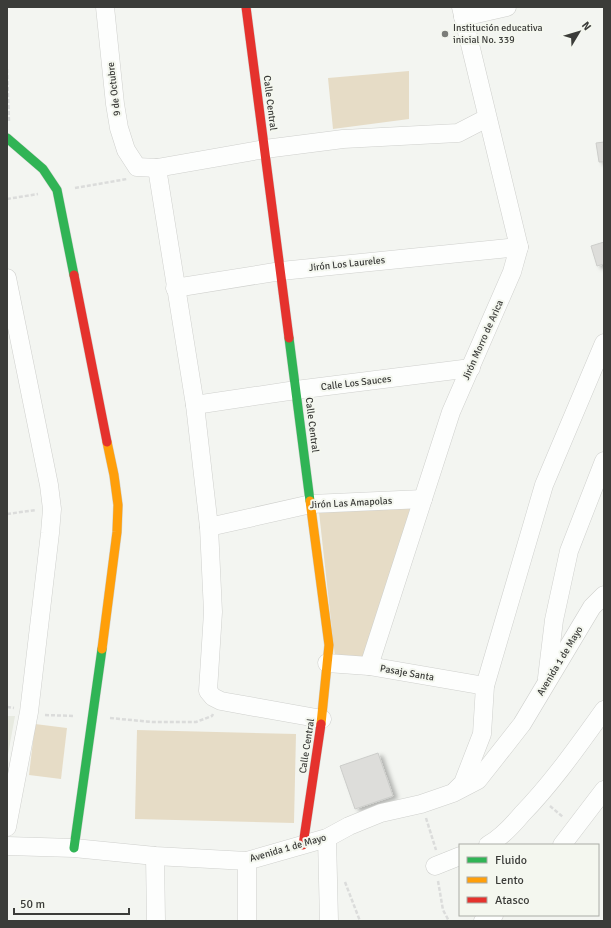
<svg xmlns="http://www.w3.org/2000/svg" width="611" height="928" viewBox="0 0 611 928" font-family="Signika,sans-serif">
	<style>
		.built { fill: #e7eae0 }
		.green { fill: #e6dcc6 }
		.building { fill: #ddddda; stroke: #cccdca; filter: url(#shadow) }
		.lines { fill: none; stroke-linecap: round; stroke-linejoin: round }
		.street-casing { stroke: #cfd0cd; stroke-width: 19 }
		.fast-casing { stroke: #cfd0cd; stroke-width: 10 }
		.slow-casing { stroke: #cfd0cd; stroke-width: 10 }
		.jam-casing { stroke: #cfd0cd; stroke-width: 10 }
		.path { stroke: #dbdcdb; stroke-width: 2.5; stroke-dasharray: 4 2; stroke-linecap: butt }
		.street { stroke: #fdfefd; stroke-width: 18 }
		.fast { stroke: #30b455; stroke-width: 9 }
		.slow { stroke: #ff9f0a; stroke-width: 9 }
		.jam { stroke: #e5322d; stroke-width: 9 }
		.poi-dot { fill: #7b7d79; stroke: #f4f7ef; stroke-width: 1.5 }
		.labels { text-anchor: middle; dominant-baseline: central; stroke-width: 4; stroke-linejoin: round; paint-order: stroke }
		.poi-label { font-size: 10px; fill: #3b3c39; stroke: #f4f7ef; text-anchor: start }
		.street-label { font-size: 10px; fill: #3b3c39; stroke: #f4f7ef }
	</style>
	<defs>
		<filter id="shadow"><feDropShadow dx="4.5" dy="2.5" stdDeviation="2" flood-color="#0004"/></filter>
	</defs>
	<rect width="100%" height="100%" fill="#f3f5f1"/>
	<!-- built -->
	<path class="built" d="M7 716H15L7 760Z"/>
	<!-- green -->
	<g class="green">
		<path d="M409 71V119L333 129 328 78Z"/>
		<path d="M415 505 365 661 335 657 319 512Z"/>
		<path d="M35 724 67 728 61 779 29 775Z"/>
		<path d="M137 730 296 734 294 823 135 819Z"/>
	</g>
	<!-- building -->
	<g class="building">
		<path d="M604 142V162H599L596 143Z"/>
		<path d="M604 242V264L597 266 591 246Z"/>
		<path d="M378 753 393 796 355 809 340 766Z"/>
	</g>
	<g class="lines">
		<defs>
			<g id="street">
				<path d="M105 7 115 104 119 128 126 150 137 167 157 168 265 149 343 139 458 133 487 118"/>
				<path d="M463 17 507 7"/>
				<path d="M157 168 195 405 209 527 213 612 208 691 213 697 221 701 322 719"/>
				<path d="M7 278 49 485 52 509 50 533 29 712 7 827"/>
				<path d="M175 288 281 271 519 247"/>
				<path d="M195 405 296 390 471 368"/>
				<path d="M209 527 311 504 423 499"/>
				<path d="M327 663 369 666 485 686"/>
				<path d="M369 666 451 412 512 272 519 247 461 7"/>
				<path d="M547 678 554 620 569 551 604 461"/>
				<path d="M455 791 463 783 482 734 485 686 544 485 604 343"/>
				<path d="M327 838 329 921"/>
				<path d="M488 845C502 837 512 826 522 814 553 782 578 746 604 710"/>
				<path d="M562 845 604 790"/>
				<path d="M7 846 74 848 155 856 247 861 327 838 349 826 381 813 421 804 453 793 478 780 522 724 592 607 604 595"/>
				<path d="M155 856 156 921"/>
				<path d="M435 866 460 856"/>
				<path d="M247 921V861"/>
				<path d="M483 921 494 915"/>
			</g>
			<g id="fast">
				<path d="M7 138 43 169 57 190 74 275"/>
				<path d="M289 338 310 501"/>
				<path d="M74 848 102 649"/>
			</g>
			<g id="slow">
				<path d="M310 501 329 645 321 724"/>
				<path d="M102 649 117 532 118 505 114 475 107 442"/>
			</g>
			<g id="jam">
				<path d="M246 7 289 338"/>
				<path d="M74 275 107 442"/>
				<path d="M303 845 321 724"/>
			</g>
		</defs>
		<!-- street casing -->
		<use href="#street" class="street-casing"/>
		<!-- fast casing -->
		<use href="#fast" class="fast-casing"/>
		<!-- slow casing -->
		<use href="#slow" class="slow-casing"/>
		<!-- jam casing -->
		<use href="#jam" class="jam-casing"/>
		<!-- path -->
		<g class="path">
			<path d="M7 69 9 122"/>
			<path d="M75 188 127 179"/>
			<path d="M7 199 38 194"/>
			<path d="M7 514 36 510"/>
			<path d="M7 707 14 708"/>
			<path d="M45 715 75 716"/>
			<path d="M110 718 152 722H196L212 716 213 714"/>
			<path d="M550 806 563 817"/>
			<path d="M426 818 436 850"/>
			<path d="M438 881 443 910 449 921"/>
			<path d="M345 882 360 921"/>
		</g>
		<!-- street -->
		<use href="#street" class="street"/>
		<!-- fast -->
		<use href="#fast" class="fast"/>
		<!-- slow -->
		<use href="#slow" class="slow"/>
		<!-- jam -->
		<use href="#jam" class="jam"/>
	</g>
	<!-- markers -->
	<circle class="poi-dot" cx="445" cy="34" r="4"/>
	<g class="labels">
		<!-- poi labels -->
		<g class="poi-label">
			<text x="453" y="28">Institución educativa<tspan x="453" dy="12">inicial No. 339</tspan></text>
		</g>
		<!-- street labels -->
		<g class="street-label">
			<text transform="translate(114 89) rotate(-97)">9 de Octubre</text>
			<text transform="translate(270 103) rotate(83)">Calle Central</text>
			<text transform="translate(347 264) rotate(-6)">Jirón Los Laureles</text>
			<text transform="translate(483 340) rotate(-66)">Jirón Morro de Arica</text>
			<text transform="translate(356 383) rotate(-7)">Calle Los Sauces</text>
			<text transform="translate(312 425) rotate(83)">Calle Central</text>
			<text transform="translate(351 503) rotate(-3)">Jirón Las Amapolas</text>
			<text transform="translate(560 661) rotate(-59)">Avenida 1 de Mayo</text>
			<text transform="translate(407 673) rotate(10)">Pasaje Santa</text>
			<text transform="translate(307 746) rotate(-81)">Calle Central</text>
			<text transform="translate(288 848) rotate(-16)">Avenida 1 de Mayo</text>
		</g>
	</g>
	<!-- border -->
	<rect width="611" height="928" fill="none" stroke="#3b3c39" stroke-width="16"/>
	<!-- legend -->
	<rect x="459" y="844" width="140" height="72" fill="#f4f7ef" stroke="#aaaca6"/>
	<rect x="467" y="857" width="20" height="6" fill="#30b455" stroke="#aaaca6"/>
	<text x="495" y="864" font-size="12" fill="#3b3c39">Fluido</text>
	<rect x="467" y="877" width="20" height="6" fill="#ff9f0a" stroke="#aaaca6"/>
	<text x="495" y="884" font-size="12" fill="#3b3c39">Lento</text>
	<rect x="467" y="897" width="20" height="6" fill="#e5322d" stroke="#aaaca6"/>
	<text x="495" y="904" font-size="12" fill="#3b3c39">Atasco</text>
	<!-- north arrow -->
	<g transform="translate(579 32) rotate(52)" stroke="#f4f7ef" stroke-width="3" paint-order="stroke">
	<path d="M0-3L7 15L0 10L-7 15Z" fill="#3b3c39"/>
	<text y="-6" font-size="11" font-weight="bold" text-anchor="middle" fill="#3b3c39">N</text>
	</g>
	<!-- scale -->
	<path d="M14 908v6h115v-6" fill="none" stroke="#3b3c39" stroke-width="2"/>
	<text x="20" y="908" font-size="12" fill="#3b3c39" stroke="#f4f7ef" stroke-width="3" paint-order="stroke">50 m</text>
</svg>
